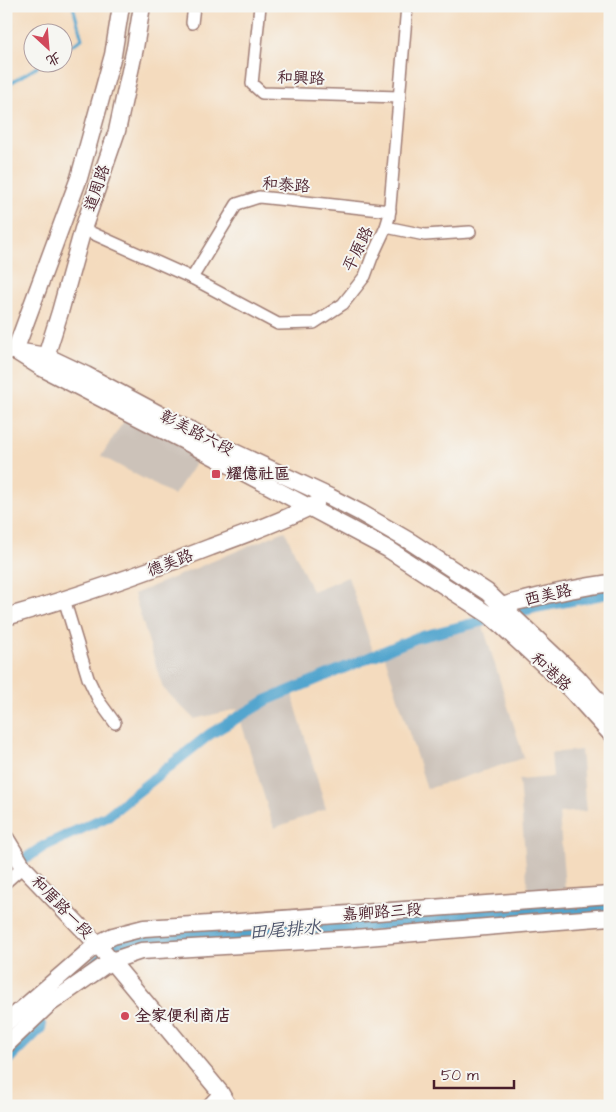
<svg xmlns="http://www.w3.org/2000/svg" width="616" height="1112" viewBox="0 0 616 1112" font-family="'Architects Daughter','LXGW WenKai TC',sans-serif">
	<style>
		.industrial { fill: #ccc2b9 }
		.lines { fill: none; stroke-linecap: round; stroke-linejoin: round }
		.stream { stroke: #53a5ce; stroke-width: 3 }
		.canal { stroke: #53a5ce; stroke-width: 11 }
		.river { stroke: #53a5ce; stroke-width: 19 }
		.street-casing { stroke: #9f7d74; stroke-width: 14 }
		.secondary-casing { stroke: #9f7d74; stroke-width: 19 }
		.street { stroke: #fff; stroke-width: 11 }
		.secondary { stroke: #fff; stroke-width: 16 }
		.poi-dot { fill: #d1495b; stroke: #f6f6f2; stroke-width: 2 }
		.labels { text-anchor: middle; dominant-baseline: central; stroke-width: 4; stroke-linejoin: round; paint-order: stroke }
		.street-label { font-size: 16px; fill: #4a1f2b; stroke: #f6f6f2 }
		.poi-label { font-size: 16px; font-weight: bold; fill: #4a1f2b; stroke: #f6f6f2; text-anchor: start }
		.water-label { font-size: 18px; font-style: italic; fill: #4e556c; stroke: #f6f6f2 }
	</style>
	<rect width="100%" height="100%" fill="#f6f6f2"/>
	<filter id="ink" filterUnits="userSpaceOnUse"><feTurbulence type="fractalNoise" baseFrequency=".02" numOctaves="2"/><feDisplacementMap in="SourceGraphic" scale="10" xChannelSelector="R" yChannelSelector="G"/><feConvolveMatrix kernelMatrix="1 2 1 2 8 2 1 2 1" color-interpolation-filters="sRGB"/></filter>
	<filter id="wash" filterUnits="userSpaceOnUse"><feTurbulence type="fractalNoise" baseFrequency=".0096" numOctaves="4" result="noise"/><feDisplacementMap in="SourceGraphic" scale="20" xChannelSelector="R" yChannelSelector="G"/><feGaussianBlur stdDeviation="1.12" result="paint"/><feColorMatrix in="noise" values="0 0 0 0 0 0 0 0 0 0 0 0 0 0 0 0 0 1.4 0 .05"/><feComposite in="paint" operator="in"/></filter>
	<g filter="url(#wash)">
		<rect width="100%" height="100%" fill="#f4dbbe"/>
		<!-- industrial -->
		<g class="industrial">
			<path d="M128 415 201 455 174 495 101 456Z"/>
			<path d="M285 531 312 591 348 577 374 654 290 687 326 809 274 828 237 709 194 719 163 688 134 594Z"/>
			<path d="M482 623 524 758 427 789 384 654Z"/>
			<path d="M581 750 586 811 559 813 565 889 528 892 519 780 553 777 551 753Z"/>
		</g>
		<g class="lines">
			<!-- stream -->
			<g class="stream">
				<path d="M62 51 82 39 73 6"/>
				<path d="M6 86 45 62"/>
			</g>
			<!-- canal -->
			<path class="canal" d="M6 872 44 846 106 817 210 734 267 700 416 638 538 607 610 593"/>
			<!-- river -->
			<g class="river">
				<path d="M96 968 120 946 176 939 487 912 610 905"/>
				<path d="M6 1057 37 1026"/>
			</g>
		</g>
	</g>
	<g filter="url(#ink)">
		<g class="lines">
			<defs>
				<g id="street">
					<path d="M260 6 252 84 262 93 400 97"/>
					<path d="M192 23 194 6"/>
					<path d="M386 227 425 235 470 232"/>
					<path d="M83 229 192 278 278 324 314 323 343 304 365 276 372 257 386 227 389 217 407 6"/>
					<path d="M192 278 237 204 259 197 390 211"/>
					<path d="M64 599 88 678 99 701 115 723"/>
					<path d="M6 882 23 867"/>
					<path d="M207 1106 220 1092"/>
				</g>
				<g id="secondary">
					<path d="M6 348 15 351 42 368 190 444 388 549 489 615 503 627 571 690 610 733"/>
					<path d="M15 351 79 178 113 55 121 6"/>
					<path d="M22 352 46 356 86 375 202 437 330 497 361 513 411 542 487 592 577 677 610 714"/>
					<path d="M43 366 60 312 83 229 117 131 135 48 142 6"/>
					<path d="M496 610C505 604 515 602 525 600 553 593 581 587 610 583"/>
					<path d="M6 617C76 597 144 573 211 547 247 534 282 521 316 504"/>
					<path d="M6 839 23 867 97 944 220 1092 228 1106"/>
					<path d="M6 1023 97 944 113 936 144 928 226 923 610 895"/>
					<path d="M6 1045 48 1005 111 961 141 951 355 938 545 922 610 917"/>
				</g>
			</defs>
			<!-- street casing -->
			<use href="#street" class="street-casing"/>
			<!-- secondary casing -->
			<use href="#secondary" class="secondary-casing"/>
			<!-- street -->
			<use href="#street" class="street"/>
			<!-- secondary -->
			<use href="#secondary" class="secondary"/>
		</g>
	</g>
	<!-- markers -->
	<g class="poi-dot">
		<rect x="211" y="469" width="10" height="10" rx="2.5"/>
		<circle cx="125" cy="1016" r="5"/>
	</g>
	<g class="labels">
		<!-- street labels -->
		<g class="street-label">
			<text transform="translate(301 78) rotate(2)">和興路</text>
			<text transform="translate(286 185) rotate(4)">和泰路</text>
			<text transform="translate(97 188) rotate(-71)">道周路</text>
			<text transform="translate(358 249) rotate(-64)">平原路</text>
			<text transform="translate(197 433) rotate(27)">彰美路六段</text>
			<text transform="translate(170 563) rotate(-21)">德美路</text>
			<text transform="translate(548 595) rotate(-13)">西美路</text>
			<text transform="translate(551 672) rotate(43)">和港路</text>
			<text transform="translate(62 907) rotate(46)">和厝路一段</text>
			<text transform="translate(382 912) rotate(-4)">嘉卿路三段</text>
		</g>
		<!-- poi labels -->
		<g class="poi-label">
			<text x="226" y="474">耀億社區</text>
			<text x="135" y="1016">全家便利商店</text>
		</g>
		<!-- water labels -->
		<g class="water-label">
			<text transform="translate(285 930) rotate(-5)">田尾排水</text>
		</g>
	</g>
	<!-- margin -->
	<rect width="616" height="1112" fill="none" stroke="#f6f6f2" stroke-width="25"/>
	<!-- north arrow -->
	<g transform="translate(48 48) rotate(154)"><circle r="24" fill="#f6f6f2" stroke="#b1a0a2"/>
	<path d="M0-4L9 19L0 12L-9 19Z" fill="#d1495b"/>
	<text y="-8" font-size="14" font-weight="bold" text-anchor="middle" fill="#4a1f2b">北</text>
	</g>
	<!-- scale -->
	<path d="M434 1080v8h80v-8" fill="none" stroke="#4a1f2b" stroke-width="2.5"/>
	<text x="441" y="1080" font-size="15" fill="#4a1f2b" stroke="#f6f6f2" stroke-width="4" paint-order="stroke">50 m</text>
</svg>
